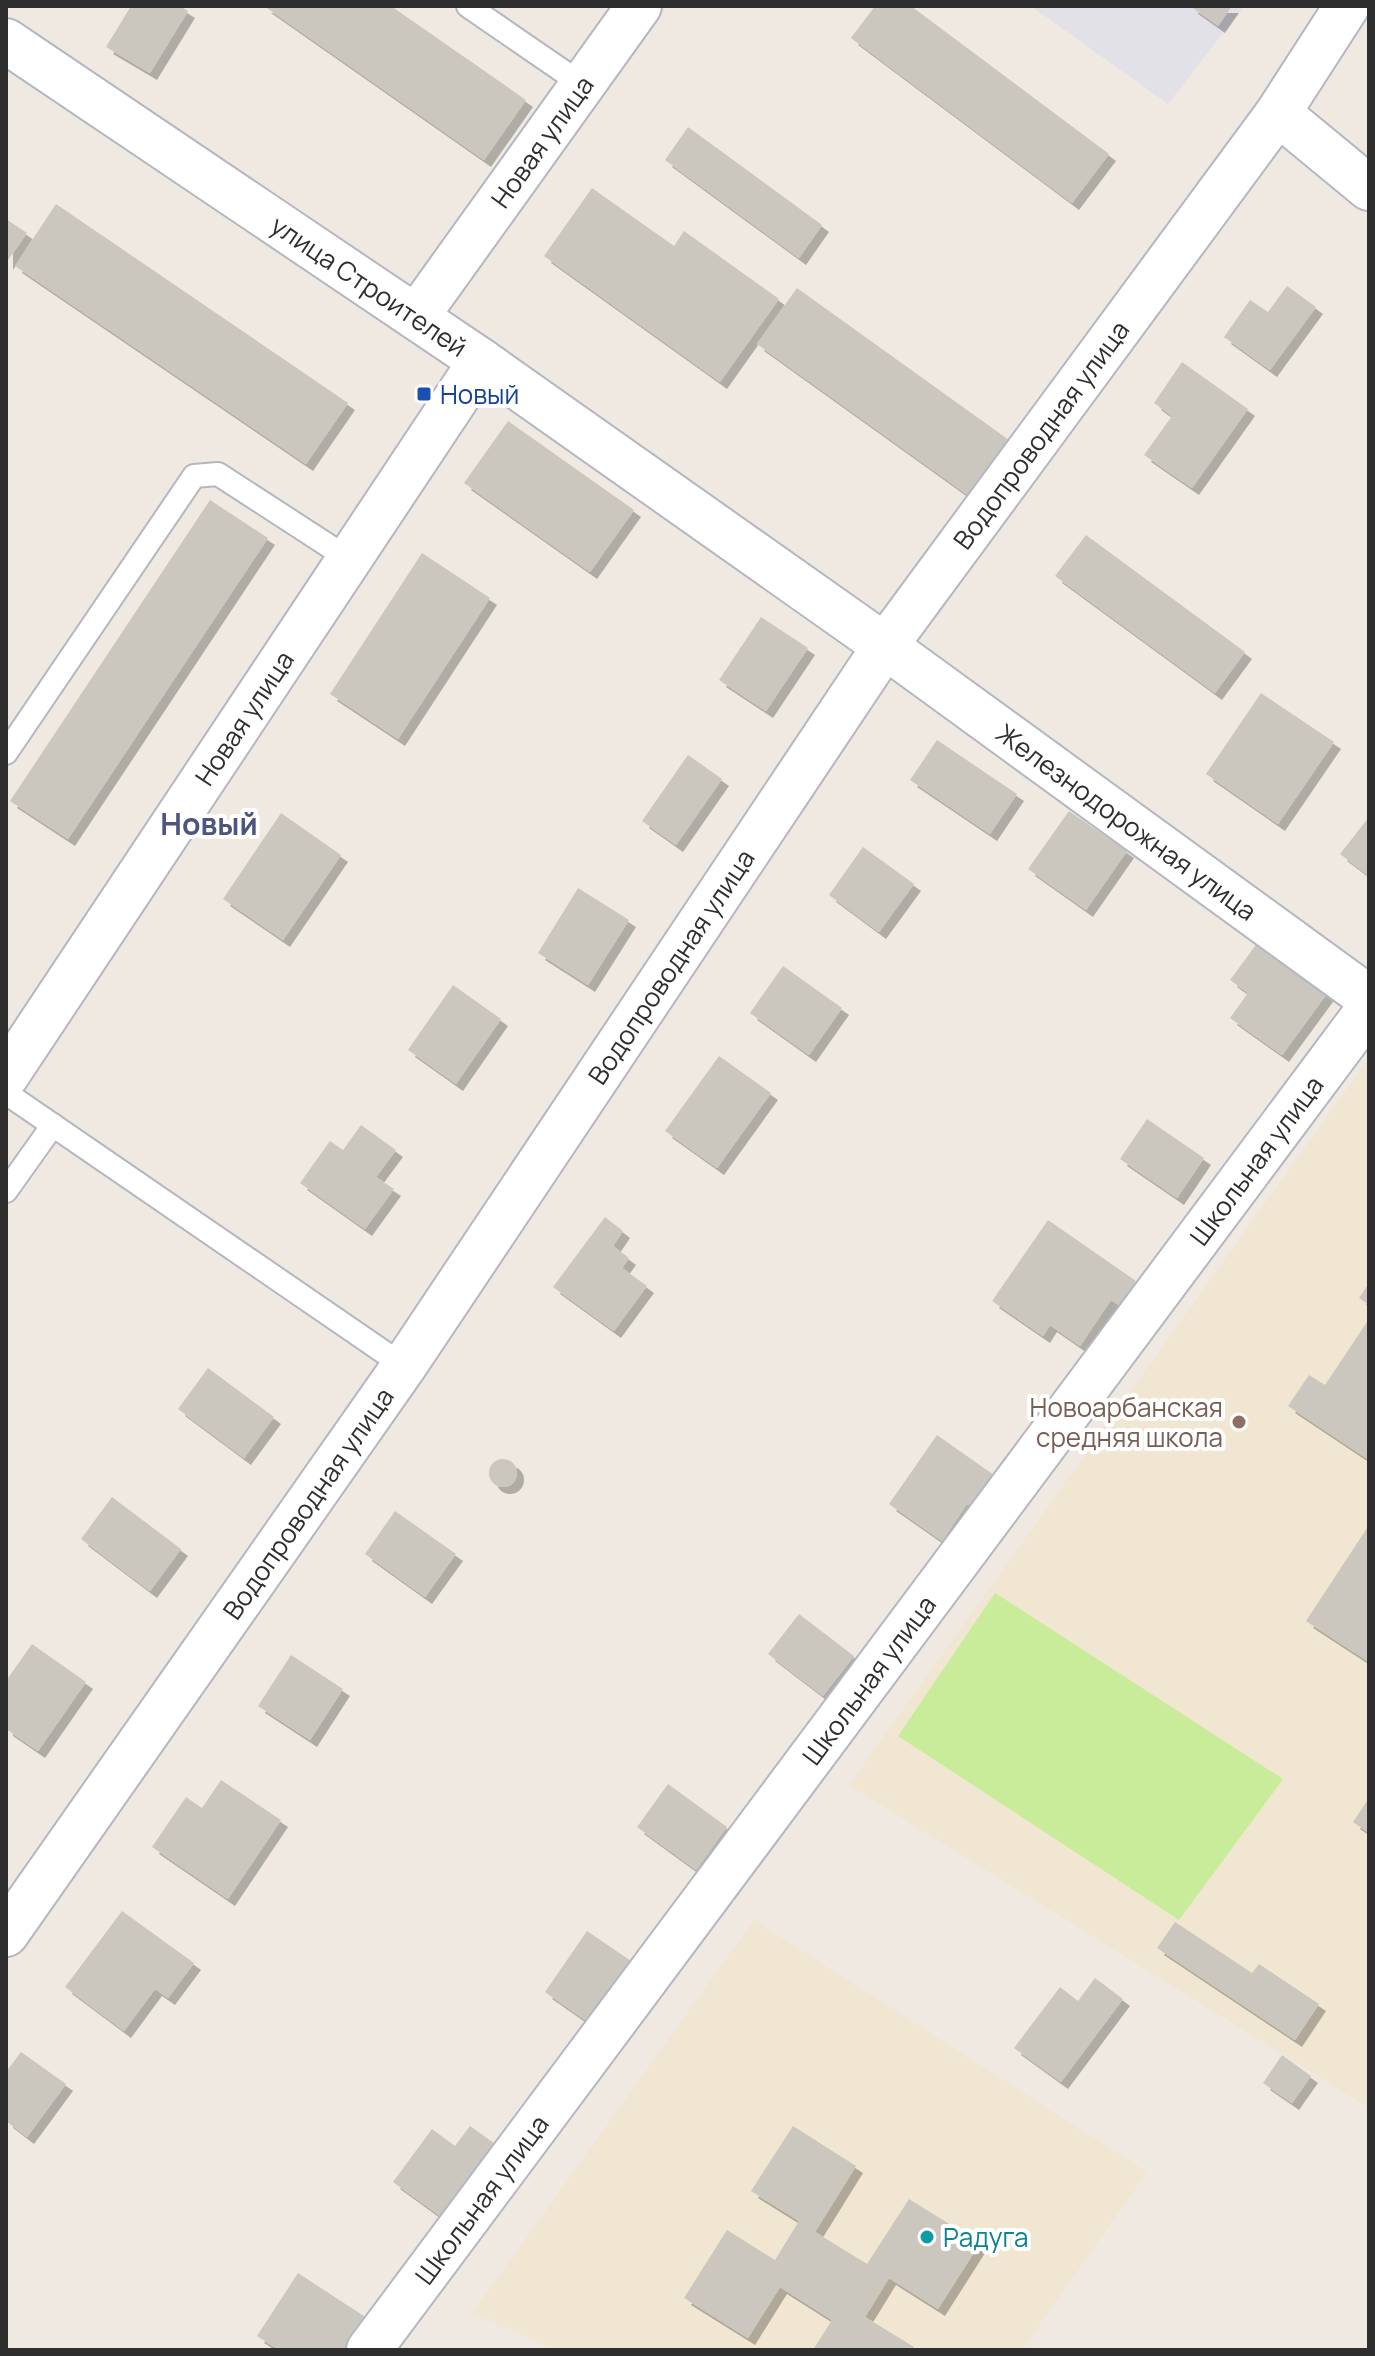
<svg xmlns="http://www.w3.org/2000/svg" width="1375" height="2356" viewBox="0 0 1375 2356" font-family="Manrope,sans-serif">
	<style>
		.industrial { fill: #e3e1e8 }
		.education { fill: #f0e6d1 }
		.pitch { fill: #c9ec9a }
		.building { fill: #cbc7bf; filter: url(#shadow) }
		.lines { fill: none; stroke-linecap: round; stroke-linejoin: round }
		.lane-casing { stroke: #b4b7c1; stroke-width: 26 }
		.street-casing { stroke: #b4b7c1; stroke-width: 48 }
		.lane { stroke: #fff; stroke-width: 22 }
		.street { stroke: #fff; stroke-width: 44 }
		.transit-dot { fill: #1a4fb4; stroke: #fff; stroke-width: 3 }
		.education-dot { fill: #8d6e63; stroke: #fff; stroke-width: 3 }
		.culture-dot { fill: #0f9aa8; stroke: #fff; stroke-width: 3 }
		.labels { text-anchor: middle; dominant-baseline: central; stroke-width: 8; stroke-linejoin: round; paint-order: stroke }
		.street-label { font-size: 26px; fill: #2e2e2e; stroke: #fff }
		.transit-label { font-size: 26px; fill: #164399; stroke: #fff; text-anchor: start }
		.education-label { font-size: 26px; fill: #785e54; stroke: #fff; text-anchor: end }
		.culture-label { font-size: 26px; fill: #0d838f; stroke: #fff; text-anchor: start }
		.quarter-label { font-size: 30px; font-weight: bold; fill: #4d5680; stroke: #fff }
	</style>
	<defs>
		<filter id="shadow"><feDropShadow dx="7" dy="7" stdDeviation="0" flood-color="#0004"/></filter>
	</defs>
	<rect width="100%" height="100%" fill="#efe9e1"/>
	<!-- industrial -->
	<path class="industrial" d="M1031 6H1244L1168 104Z"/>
	<!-- education -->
	<g class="education">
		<path d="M1369 1058V2108L849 1785Z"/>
		<path d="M754 1920 1147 2172 1022 2350H554L473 2312Z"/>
	</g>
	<!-- pitch -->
	<path class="pitch" d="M995 1593 1283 1779 1179 1920 898 1736Z"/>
	<!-- building -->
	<g class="building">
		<path d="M131 6H180L188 11 150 73 106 47Z"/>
		<path d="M264 6H391L526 100 484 160Z"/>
		<path d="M875 6H911L1109 154 1072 203 851 38Z"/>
		<path d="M1190 6H1232L1218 26Z"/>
		<path d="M688 127 822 225 799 258 665 160Z"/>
		<path d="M592 188 674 246 684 231 779 299 720 382 544 256Z"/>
		<path d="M56 204 348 403 306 464 15 266Z"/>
		<path d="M6 219 27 233 6 263Z"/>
		<path d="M1287 286 1316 307 1270 370 1224 337 1250 300 1268 312Z"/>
		<path d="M797 288 1030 455 990 511 757 344Z"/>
		<path d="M1182 362 1248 409 1192 488 1144 455 1172 416 1154 403Z"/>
		<path d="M508 421 634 510 590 572 464 483Z"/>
		<path d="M210 500 268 538 68 839 10 801Z"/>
		<path d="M1086 535 1245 652 1215 693 1055 576Z"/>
		<path d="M422 553 490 598 398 739 330 694Z"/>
		<path d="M761 617 808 648 766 711 719 680Z"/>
		<path d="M1261 693 1334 742 1278 824 1206 774Z"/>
		<path d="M937 740 1017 794 990 834 910 780Z"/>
		<path d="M688 755 722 779 676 845 642 821Z"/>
		<path d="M1069 811 1127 851 1086 910 1028 869Z"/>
		<path d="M281 813 341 855 283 940 223 899Z"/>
		<path d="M1369 817V876L1340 854Z"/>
		<path d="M863 847 914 884 879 932 829 895Z"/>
		<path d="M578 888 629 920 588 985 538 953Z"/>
		<path d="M1264 934 1334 984 1282 1055 1230 1018 1248 993 1230 980Z"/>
		<path d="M783 966 842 1008 809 1055 750 1013Z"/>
		<path d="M453 985 501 1019 456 1084 408 1050Z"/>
		<path d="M719 1056 771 1093 717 1168 665 1131Z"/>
		<path d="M1147 1119 1204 1158 1177 1198 1120 1159Z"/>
		<path d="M361 1125 396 1150 376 1177 394 1189 365 1229 300 1183 330 1141 343 1150Z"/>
		<path d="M605 1217 623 1231 613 1246 629 1258 622 1268 647 1286 614 1331 553 1287Z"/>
		<path d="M1048 1220 1136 1281 1119 1305 1111 1300 1080 1346 1050 1325 1043 1336 992 1301Z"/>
		<path d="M1369 1283V1305L1359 1298Z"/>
		<path d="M1369 1319V1460L1288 1406 1309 1375 1325 1385Z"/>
		<path d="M208 1368 274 1417 244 1458 178 1409Z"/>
		<path d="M937 1435 1001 1480 979 1511 967 1504 942 1541 889 1504Z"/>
		<circle cx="503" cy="1473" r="14"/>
		<path d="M112 1497 181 1549 150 1591 81 1539Z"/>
		<path d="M395 1511 456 1554 425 1597 365 1554Z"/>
		<path d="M1369 1525V1662L1306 1621Z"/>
		<path d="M799 1614 854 1656 823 1696 768 1654Z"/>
		<path d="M32 1644 86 1682 38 1751 6 1729V1681Z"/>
		<path d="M291 1655 343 1689 310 1740 258 1706Z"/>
		<path d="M221 1780 281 1820 228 1899 152 1847 186 1797 202 1808Z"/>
		<path d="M668 1784 727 1827 696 1870 637 1827Z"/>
		<path d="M1369 1798V1833L1353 1822Z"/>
		<path d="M122 1911 194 1963 168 1998 155 1989 124 2031 65 1987Z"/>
		<path d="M1175 1922 1252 1973 1259 1964 1319 2004 1295 2040 1157 1948Z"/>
		<path d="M587 1931 631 1961 588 2022 545 1992Z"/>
		<path d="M1095 1978 1123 1999 1061 2082 1014 2048 1060 1987 1078 2001Z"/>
		<path d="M21 2052 66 2084 27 2137 6 2121V2072Z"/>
		<path d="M1282 2055 1311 2076 1292 2103 1263 2083Z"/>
		<path d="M470 2126 505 2151 451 2224 393 2182 432 2129 455 2146Z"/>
		<path d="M793 2126 856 2166 815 2232 867 2264 909 2199 980 2243 938 2309 889 2278 865 2317 914 2347 912 2350H813L832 2320 780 2287 748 2338 684 2298 727 2230 775 2260 799 2221 751 2191Z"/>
		<path d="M298 2273 373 2322 355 2350H279L257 2336Z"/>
	</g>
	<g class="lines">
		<defs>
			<g id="lane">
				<path d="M468 6 583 85"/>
				<path d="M6 753 194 476 218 474 349 559"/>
				<path d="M6 1093 404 1366"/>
				<path d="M6 1191 53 1125"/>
			</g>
			<g id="street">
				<path id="s1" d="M6 41 481 361 885 646 1369 998"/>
				<path d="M1278 113 1369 188"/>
				<path id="s2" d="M416 317 639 6"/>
				<path id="s3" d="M6 1076 481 361"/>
				<path id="s4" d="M6 1934 404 1366 885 646 1278 113 1347 6"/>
				<path id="s5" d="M369 2350 1369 1009"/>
			</g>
		</defs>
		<!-- lane casing -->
		<use href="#lane" class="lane-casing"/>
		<!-- street casing -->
		<use href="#street" class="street-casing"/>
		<!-- lane -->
		<use href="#lane" class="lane"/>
		<!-- street -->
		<use href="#street" class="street"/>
	</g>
	<!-- markers -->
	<rect class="transit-dot" x="416" y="386" width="16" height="16" rx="4"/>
	<circle class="education-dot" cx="1239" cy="1422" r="8"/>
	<circle class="culture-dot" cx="927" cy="2237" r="8"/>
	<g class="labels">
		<!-- street labels -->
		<g class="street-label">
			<text stroke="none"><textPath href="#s2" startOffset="216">Новая улица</textPath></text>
			<text stroke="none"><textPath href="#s1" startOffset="438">улица Строителей</textPath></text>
			<text stroke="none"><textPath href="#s4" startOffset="1822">Водопроводная улица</textPath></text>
			<text stroke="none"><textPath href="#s3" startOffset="430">Новая улица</textPath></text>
			<text stroke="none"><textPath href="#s1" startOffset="1366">Железнодорожная улица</textPath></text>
			<text stroke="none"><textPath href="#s4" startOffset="1174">Водопроводная улица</textPath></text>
			<text stroke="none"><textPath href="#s5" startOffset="1484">Школьная улица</textPath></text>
			<text stroke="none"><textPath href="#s4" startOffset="526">Водопроводная улица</textPath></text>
			<text stroke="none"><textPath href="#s5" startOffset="836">Школьная улица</textPath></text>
			<text stroke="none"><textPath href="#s5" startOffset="188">Школьная улица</textPath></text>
		</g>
		<!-- transit labels -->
		<g class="transit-label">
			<text x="440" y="394">Новый</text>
		</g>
		<!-- education labels -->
		<g class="education-label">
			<text x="1223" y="1407">Новоарбанская<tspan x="1223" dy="30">средняя школа</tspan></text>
		</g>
		<!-- culture labels -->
		<g class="culture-label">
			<text x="943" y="2237">Радуга</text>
		</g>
		<!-- quarter labels -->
		<g class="quarter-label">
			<text x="209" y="823">Новый</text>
		</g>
	</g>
	<!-- border -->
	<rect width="1375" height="2356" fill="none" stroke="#2e2e2e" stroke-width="16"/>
</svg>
